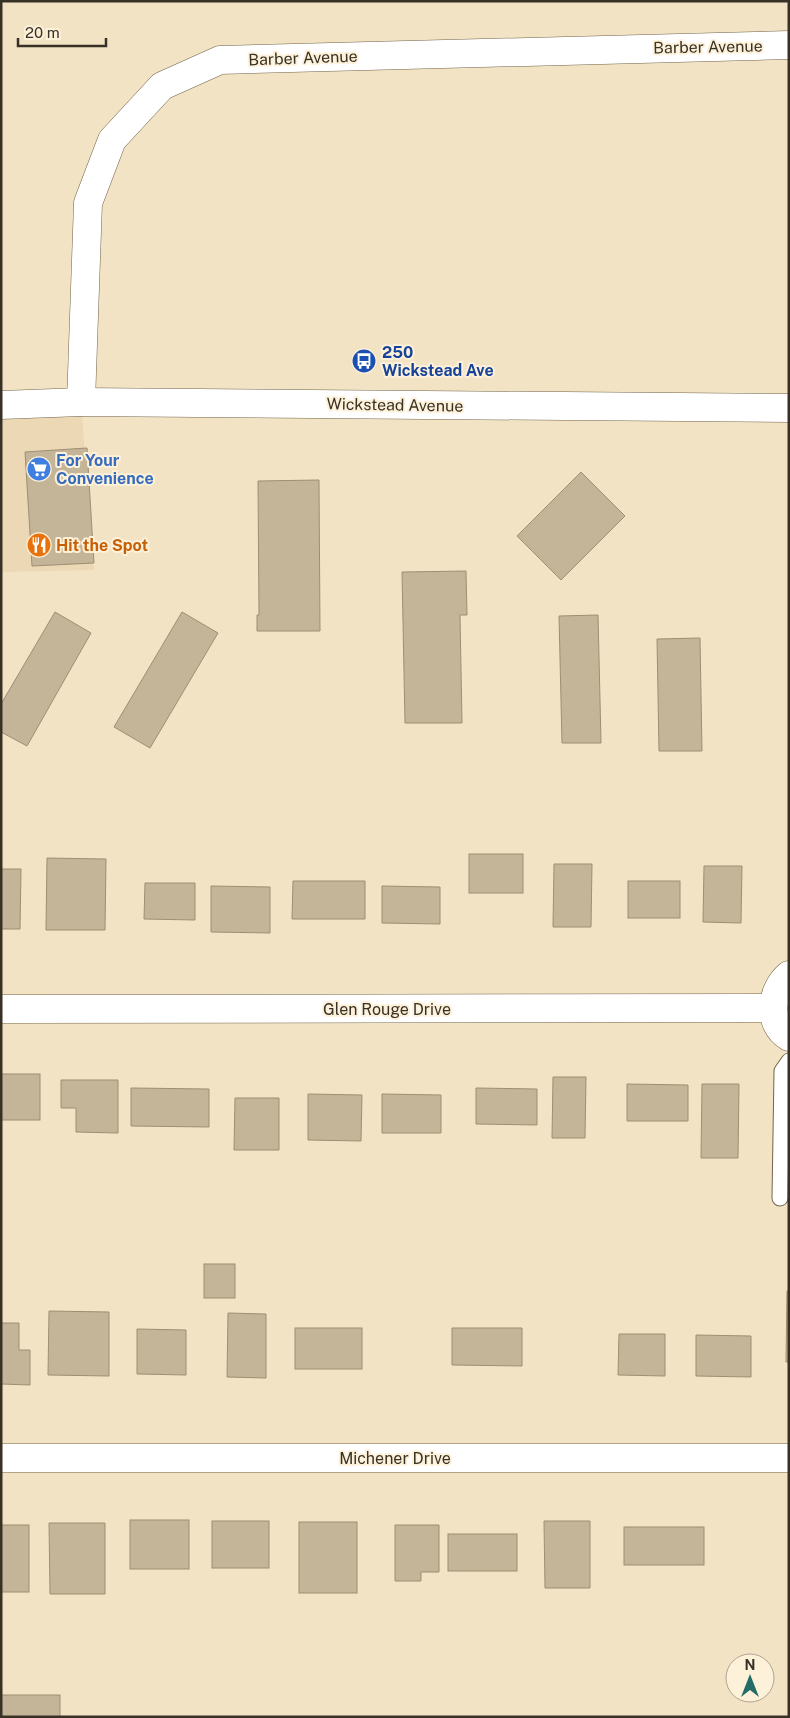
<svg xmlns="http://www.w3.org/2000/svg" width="790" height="1718" viewBox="0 0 790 1718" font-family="'Public Sans',sans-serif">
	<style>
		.built { fill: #ecd8b4 }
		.building { fill: #c4b598; stroke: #9e8e73 }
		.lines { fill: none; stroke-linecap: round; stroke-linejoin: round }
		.service-casing { stroke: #72644a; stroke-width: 17 }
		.minor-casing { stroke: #72644a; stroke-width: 29 }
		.service { stroke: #fff; stroke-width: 15 }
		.minor { stroke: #fff; stroke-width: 28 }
		.labels { text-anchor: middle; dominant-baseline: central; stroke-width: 4; stroke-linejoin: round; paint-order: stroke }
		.street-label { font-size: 16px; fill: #383226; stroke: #fef1d9 }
		.transit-label { font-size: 16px; font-weight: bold; fill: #164399; stroke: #fef1d9; text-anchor: start }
		.shop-label { font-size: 16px; font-weight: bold; fill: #366cbe; stroke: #fef1d9; text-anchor: start }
		.food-label { font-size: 16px; font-weight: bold; fill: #c56008; stroke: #fef1d9; text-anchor: start }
	</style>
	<rect width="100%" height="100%" fill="#f3e3c5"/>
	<!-- built -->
	<path class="built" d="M81 402 94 570 1 572V405Z"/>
	<!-- building -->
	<g class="building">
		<path d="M87 448 94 563 32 566 25 452Z"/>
		<path d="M581 472 625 516 561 580 517 536Z"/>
		<path d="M319 480 320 631H257V615H259L258 481Z"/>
		<path d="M466 571 467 615H460L462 723H405L402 572Z"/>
		<path d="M55 612 91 633 27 746 1 732V704Z"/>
		<path d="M182 612 218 633 150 748 114 727Z"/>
		<path d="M598 615 601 743H562L559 616Z"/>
		<path d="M700 638 702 751H659L657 639Z"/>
		<rect x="469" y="854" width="54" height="39"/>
		<path d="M47 858 106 859 105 930H46Z"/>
		<path d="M554 864H592L591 927H553Z"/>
		<path d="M704 866H742L741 923 703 922Z"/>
		<path d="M1 869H21L20 929H1Z"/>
		<path d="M293 881H365V919H292Z"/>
		<rect x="628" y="881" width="52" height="37"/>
		<path d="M145 883H195V920L144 919Z"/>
		<path d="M211 886 270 887V933L211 932Z"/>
		<path d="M382 886 440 887V924L382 923Z"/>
		<rect x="1" y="1074" width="39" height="46"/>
		<path d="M553 1077H586L585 1138H552Z"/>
		<path d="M61 1080H118V1133L76 1132V1108H61Z"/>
		<path d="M627 1084 688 1085V1121H627Z"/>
		<path d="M702 1084H739L738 1158H701Z"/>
		<path d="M131 1088 209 1089V1127L131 1126Z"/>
		<path d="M476 1088 537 1089V1125L476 1124Z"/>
		<path d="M308 1094 362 1095 361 1141 308 1140Z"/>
		<path d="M382 1094 441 1095V1133H382Z"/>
		<path d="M235 1098H279V1150H234Z"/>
		<rect x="204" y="1264" width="31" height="34"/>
		<path d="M787 1291H789V1362H786Z"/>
		<path d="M49 1311 109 1312V1376L48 1375Z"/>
		<path d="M228 1313 266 1314V1378L227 1377Z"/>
		<path d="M1 1323H19V1350H30V1385L1 1384Z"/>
		<rect x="295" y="1328" width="67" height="41"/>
		<path d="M452 1328H522V1366L452 1365Z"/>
		<path d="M137 1329 186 1330V1375L137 1374Z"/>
		<path d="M619 1334H665V1376L618 1375Z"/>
		<path d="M696 1335 751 1336V1377L696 1376Z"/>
		<rect x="130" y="1520" width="59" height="49"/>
		<rect x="212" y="1521" width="57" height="47"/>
		<path d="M544 1521H590V1588H545Z"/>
		<rect x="299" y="1522" width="58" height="71"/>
		<path d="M49 1523H105V1594H50Z"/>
		<rect x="1" y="1525" width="28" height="67"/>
		<path d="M395 1525H439V1572H421V1581H395Z"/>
		<rect x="624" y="1527" width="80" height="38"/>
		<rect x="448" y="1534" width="69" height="37"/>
		<rect x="1" y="1695" width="59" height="22"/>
	</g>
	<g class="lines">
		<defs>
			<path id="service" d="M780 1198 782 1071 789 1061"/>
			<g id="minor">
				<path d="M81 402 88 203 112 140 162 86 220 60 789 45"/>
				<path d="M1 405 81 402 789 408"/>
				<path d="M789 975C771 990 766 1023 789 1037"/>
				<path d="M1 1009 773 1008"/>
				<path d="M1 1458H789"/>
			</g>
		</defs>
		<!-- service casing -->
		<use href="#service" class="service-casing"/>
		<!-- minor casing -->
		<use href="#minor" class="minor-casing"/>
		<!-- service -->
		<use href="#service" class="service"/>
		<!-- minor -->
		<use href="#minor" class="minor"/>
	</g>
	<!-- icons -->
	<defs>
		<symbol id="bus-disc" viewBox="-11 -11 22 22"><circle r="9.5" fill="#1a4fb4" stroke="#fef1d9"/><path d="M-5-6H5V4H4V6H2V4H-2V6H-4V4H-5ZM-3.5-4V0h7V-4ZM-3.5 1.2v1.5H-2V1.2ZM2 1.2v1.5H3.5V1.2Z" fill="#fff"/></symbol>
		<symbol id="supermarket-disc" viewBox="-11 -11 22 22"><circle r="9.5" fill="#3f7fe0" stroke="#fef1d9"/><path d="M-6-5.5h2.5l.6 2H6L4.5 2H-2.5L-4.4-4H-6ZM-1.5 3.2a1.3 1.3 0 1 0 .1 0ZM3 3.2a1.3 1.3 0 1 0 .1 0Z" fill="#fff"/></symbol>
		<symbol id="restaurant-disc" viewBox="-11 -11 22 22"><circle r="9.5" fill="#e8710a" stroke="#fef1d9"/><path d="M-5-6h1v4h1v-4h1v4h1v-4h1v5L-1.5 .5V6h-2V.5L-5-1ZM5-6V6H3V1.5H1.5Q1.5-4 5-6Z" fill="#fff"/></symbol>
	</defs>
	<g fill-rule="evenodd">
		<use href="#bus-disc" x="350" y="347" width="28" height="28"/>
		<use href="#supermarket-disc" x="25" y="455" width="28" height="28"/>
		<use href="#restaurant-disc" x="25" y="531" width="28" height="28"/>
	</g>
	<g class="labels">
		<!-- street labels -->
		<g class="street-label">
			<text transform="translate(708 47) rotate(-1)">Barber Avenue</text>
			<text transform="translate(303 58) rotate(-2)">Barber Avenue</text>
			<text transform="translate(395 405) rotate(1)">Wickstead Avenue</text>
			<text x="387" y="1009">Glen Rouge Drive</text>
			<text x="395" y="1458">Michener Drive</text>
		</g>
		<!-- transit labels -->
		<g class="transit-label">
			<text x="382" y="352">250<tspan x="382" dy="18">Wickstead Ave</tspan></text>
		</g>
		<!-- shop labels -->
		<g class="shop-label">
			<text x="56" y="460">For Your<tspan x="56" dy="18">Convenience</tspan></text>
		</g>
		<!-- food labels -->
		<g class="food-label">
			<text x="56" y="545">Hit the Spot</text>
		</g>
	</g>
	<!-- border -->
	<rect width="790" height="1718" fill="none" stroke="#383226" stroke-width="5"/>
	<!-- north arrow -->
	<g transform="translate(750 1678)"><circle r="24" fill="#fef1d9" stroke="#afa591"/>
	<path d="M0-4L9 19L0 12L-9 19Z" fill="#246d66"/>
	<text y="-8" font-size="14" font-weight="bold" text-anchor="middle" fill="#383226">N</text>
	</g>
	<!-- scale -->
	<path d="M18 38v8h88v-8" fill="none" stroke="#383226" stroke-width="2.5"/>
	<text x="25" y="38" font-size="15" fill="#383226" stroke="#fef1d9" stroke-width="4" paint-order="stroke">20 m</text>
</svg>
